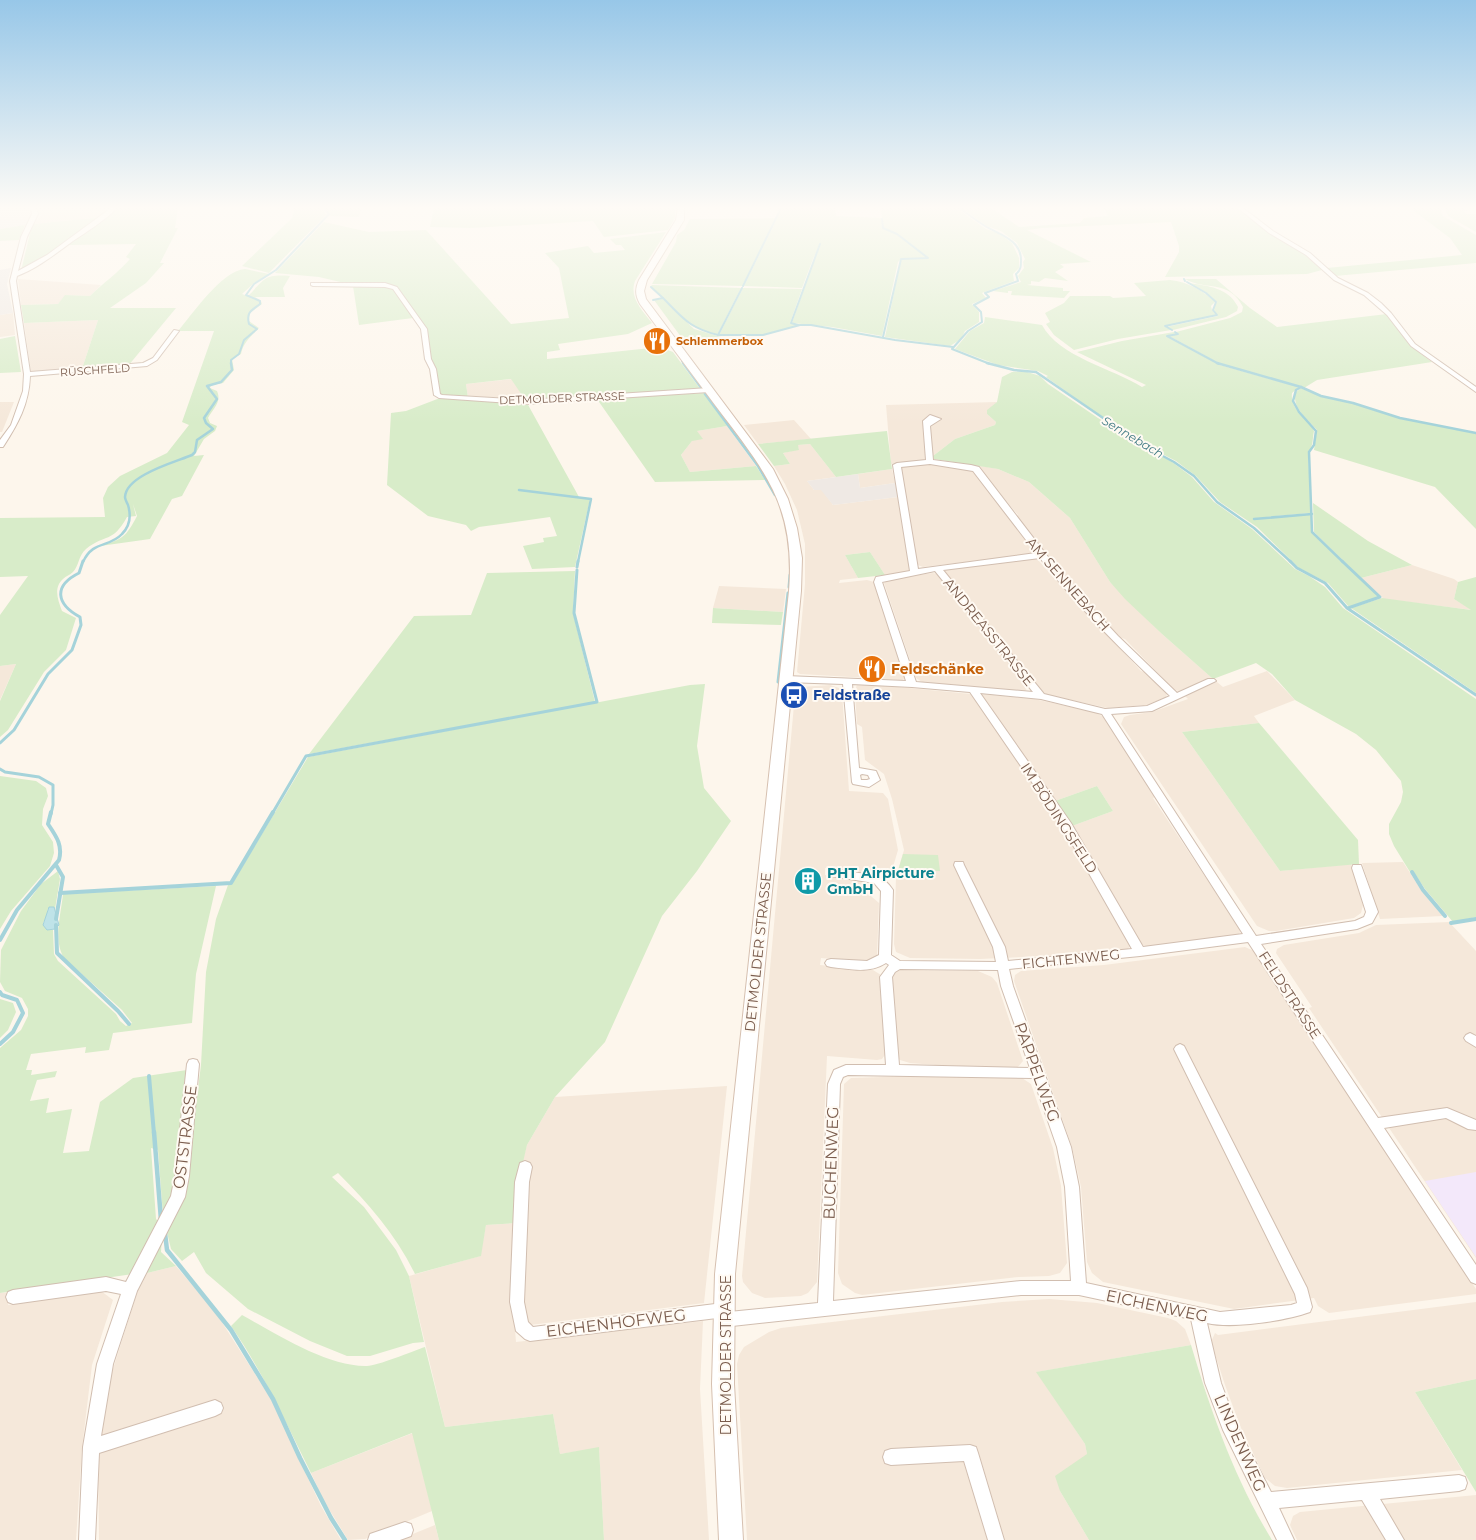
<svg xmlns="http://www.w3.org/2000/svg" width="1476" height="1540" viewBox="0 0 1476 1540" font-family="Montserrat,sans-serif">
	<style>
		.residential { fill: #f5e8da }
		.industrial { fill: #efe9e4 }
		.education { fill: #f3e8fa }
		.green { fill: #d8ecc9 }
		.water { fill: #bfe3e8; stroke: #a5d3da }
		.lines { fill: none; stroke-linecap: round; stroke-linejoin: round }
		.stream-far4 { stroke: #a5d3da; stroke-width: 2 }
		.stream-far3 { stroke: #a5d3da; stroke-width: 2.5 }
		.stream-far2 { stroke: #a5d3da; stroke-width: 3 }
		.stream-far1 { stroke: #a5d3da; stroke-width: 4 }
		.stream { stroke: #a5d3da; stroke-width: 4.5 }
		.minor-casing { stroke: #d1beb0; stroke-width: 2 }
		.secondary-casing { stroke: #d6c0b0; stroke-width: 2 }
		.minor { fill: #fff; fill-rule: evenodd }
		.secondary { fill: #fff; fill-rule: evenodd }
		.labels { text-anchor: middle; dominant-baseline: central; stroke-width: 4; stroke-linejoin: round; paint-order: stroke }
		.far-food-label { font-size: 11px; font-weight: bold; fill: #c56008; stroke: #fffaf3; text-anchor: start }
		.far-street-label { font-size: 11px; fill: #7a5c4d; stroke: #fffaf3 }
		.far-water-label { font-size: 12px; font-style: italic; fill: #437c86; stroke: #fffaf3 }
		.street-label { font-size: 14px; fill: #7a5c4d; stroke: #fffaf3 }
		.food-label { font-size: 14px; font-weight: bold; fill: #c56008; stroke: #fffaf3; text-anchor: start }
		.transit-label { font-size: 14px; font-weight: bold; fill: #164399; stroke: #fffaf3; text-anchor: start }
		.culture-label { font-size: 14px; font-weight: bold; fill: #0d838f; stroke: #fffaf3; text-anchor: start }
		.near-street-label { font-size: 16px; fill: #7a5c4d; stroke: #fffaf3 }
	</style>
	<rect width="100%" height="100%" fill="#fdf6ec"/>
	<!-- residential -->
	<g class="residential">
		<path d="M46 208H112L102 217 34 224 41 215 39 214 38 209Z"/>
		<path d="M18 279 101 285 90 296 66 295 58 304 21 305Z"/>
		<path d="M13 313 15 335 0 337V315Z"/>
		<path d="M98 320 82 369 31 372 24 323Z"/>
		<path d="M512 379 526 401 468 398 466 384Z"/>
		<path d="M0 402H14L2 432H0Z"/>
		<path d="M997 402 987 414 996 422 995 425 955 439 933 456H926V460L891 464 886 405Z"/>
		<path d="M794 420 811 439 758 444 744 425Z"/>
		<path d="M727 426 756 466 690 472 681 455 692 441 697 431Z"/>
		<path d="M810 444 836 477 807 481 814 490 821 489 833 505 898 497 911 571 885 575 870 552 845 555 858 578 840 580 839 583 867 580 874 582 905 678 902 680 800 674 797 672 805 584V544L797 510 785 484 774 466 790 464 783 453 799 449 797 445Z"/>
		<path d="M923 464 972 469 1035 552 1033 554 923 567 918 565 900 470 901 467Z"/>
		<path d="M976 465 998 469 1029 482 1070 518 1110 582 1162 634 1212 678 1179 691 1174 690 1125 639 1119 637 1065 580 1066 578 1044 552 1017 517 1018 515Z"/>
		<path d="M892 469 895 483 860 488 858 474Z"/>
		<path d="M1033 558 1037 559 1141 671 1148 673 1167 693 1166 697 1146 705 1108 708 1048 695 1043 692 943 571 945 569Z"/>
		<path d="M1412 565 1454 579 1458 582 1454 599 1472 610 1384 599 1361 578Z"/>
		<path d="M933 573 938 574 1029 686 1025 691 922 682 916 678 884 583 889 579Z"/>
		<path d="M719 586 786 589 783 612 713 608Z"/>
		<path d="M16 664 0 700V666Z"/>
		<path d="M1267 671 1295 700 1254 716 1259 723 1182 732 1280 871 1351 864 1363 905 1361 913 1354 918 1276 931H1269L1257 926 1121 724 1124 717 1130 715 1152 712 1188 699 1184 695 1217 682 1223 687Z"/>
		<path d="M857 683 971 694 1064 828 1131 945 1128 949 1069 957 1068 955 980 959 910 958 896 952 894 944 896 877 904 850 892 799 884 774 865 760 862 727 857 724 855 693Z"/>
		<path d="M830 685 839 688 842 693 849 791 883 793 888 799 898 850 890 877 825 868V875L859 880 865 884V891L879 903 877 956 868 962 821 958 820 965 873 970 881 975 887 1052 882 1059 877 1060 827 1056 817 1282 808 1293 801 1296 765 1298 752 1293 743 1282 742 1276 795 694 801 687Z"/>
		<path d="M983 694 1034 699 1094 712 1104 717 1155 797 1153 798 1241 931 1238 935 1148 947 1141 944 1072 826 1113 811 1097 786 1055 801 981 695Z"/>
		<path d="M1403 862 1421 890 1443 916 1380 919 1362 863Z"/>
		<path d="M1449 922 1476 951V1258L1309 1008 1312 1007 1276 953 1277 949 1284 945 1359 933 1376 925Z"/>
		<path d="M1245 947 1254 951 1476 1289V1294L1329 1313 1318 1306 1314 1298 1234 1309 1103 1282 1092 1273 1087 1262 1081 1187 1072 1147 1014 981 1015 975 1021 971 1104 965Z"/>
		<path d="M897 970 978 971 992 977 997 983 1023 1061 1018 1067 1012 1068 936 1065 910 1063 900 1060 898 1057 891 977Z"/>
		<path d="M947 1075 1022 1078 1031 1084 1053 1148 1061 1186 1067 1263 1060 1273 1049 1276 1019 1277 862 1295 855 1293 842 1284 838 1273 844 1084 851 1078Z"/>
		<path d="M727 1086 704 1303 530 1325 523 1320 527 1183 530 1163H522L527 1145 555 1097Z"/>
		<path d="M517 1223 513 1304 516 1342 703 1321 700 1389 709 1540H604L599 1448 560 1454 553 1414 445 1427 409 1276 480 1256 486 1225Z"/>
		<path d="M176 1266 216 1313 271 1399 321 1506 341 1540H99L98 1458 112 1372 143 1274Z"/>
		<path d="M101 1291 113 1300 92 1365 82 1448 76 1540H0V1293L11 1292 8 1305Z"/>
		<path d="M1049 1299 1097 1303 1168 1318 1176 1321 1185 1329 1191 1345 1037 1372 1085 1444 1087 1454 1060 1491 1089 1540H747L737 1364 739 1355 744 1347 769 1332 781 1328 1002 1302Z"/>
		<path d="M1476 1302V1379L1415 1392 1462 1470 1287 1488 1275 1486 1265 1478 1241 1428 1225 1385 1211 1342 1215 1333 1218 1335Z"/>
		<path d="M413 1433 432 1511 365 1539 348 1540 324 1501 311 1473Z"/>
		<path d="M1476 1495V1540H1297L1290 1525 1293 1516 1300 1512Z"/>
		<path d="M435 1525 439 1540H398Z"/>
	</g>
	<!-- industrial -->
	<g class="industrial">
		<path d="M0 208H31L32 215 26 225 0 229Z"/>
		<path d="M11 268 7 284 13 313 0 315V270Z"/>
		<path d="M858 474 860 488 895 483 898 497 833 505 821 490H814L807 481Z"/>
	</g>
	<!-- education -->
	<path class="education" d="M1476 1172V1257L1425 1181Z"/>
	<!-- green -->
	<g class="green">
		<path d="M118 208H178L175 228H178L160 263H164L146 283 110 308H176L128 366 82 369 98 320 24 323 21 305 58 304 65 295 90 296C103 283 118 273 130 259L126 257 136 244 68 245Z"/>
		<path d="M295 208H322L326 215 269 273 242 266 292 218Z"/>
		<path d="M326 208H361L359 217 330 216Z"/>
		<path d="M434 208H675V218L668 230 604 237 593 221 471 228 430 227Z"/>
		<path d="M782 208H835L836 216 882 218 881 208H956L986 229 998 233 1012 243 1019 258V268L1013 274 1014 281 982 293 986 298 972 304 979 312V322L965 331 961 339 950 346 885 337 901 259 898 262 882 336 832 327 792 323 820 244 813 259 802 288 744 286Z"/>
		<path d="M961 208H991L1019 227 1080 223 1084 218 1108 216 1104 208H1237L1293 245 1322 270 1307 274 1165 277 1179 252V246L1171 222 1042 228 1027 230 1091 262 1060 264 1064 267 1055 272 1068 281 1045 278 1039 282 1031 281V284L1027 285 1063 288V291H1070L1064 298 1011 295 1012 291H1008V293L993 291 1021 282 1018 276 1024 268 1023 262 1025 259 1017 243 1001 231 987 226Z"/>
		<path d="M1410 208H1440L1443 216 1476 235V263L1335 276 1327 268 1462 255 1450 238Z"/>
		<path d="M1465 208 1468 211H1464L1467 214H1476V232L1448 216 1444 208Z"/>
		<path d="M103 217 51 254 21 271 31 229 34 224Z"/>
		<path d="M777 218 742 286 652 284 676 242 677 235 684 230 690 219Z"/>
		<path d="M324 222 369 232 426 230 511 324 569 318 559 268 545 253 588 246 594 253 625 250 621 245H616L610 239 666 232 635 281C629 298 642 310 652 323L628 334 558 344 560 350 547 352V359L660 347 673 352 701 390 526 401 511 379 466 384 468 398 444 396 440 394 436 369 430 358 426 329 397 287 385 285 349 284 319 277 275 273Z"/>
		<path d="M25 225 19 240 0 241V229Z"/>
		<path d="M245 269 269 274 254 283 242 294 248 296C265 279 264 274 290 276L283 288 285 297H255L261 301 262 304 250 313 249 321 259 328C251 336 243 343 241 354L232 359 234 370 223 383 211 385 210 388 217 391C222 402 213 409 208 418L210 423 217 426 215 431 204 439 194 456 204 455 182 496 172 499 150 539 100 546C123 539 126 537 137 516L133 504 136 516 127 517C112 544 106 533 86 549 78 556 79 566 73 572 70 575 66 576 63 579 53 588 58 600 62 611L76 618 66 650 44 672 8 730 0 737V701L16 664 0 666V615L28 576 0 577V518L105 517 103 498 108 487 120 476 167 453 189 425 182 422 214 331H178C192 315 221 271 245 269Z"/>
		<path d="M1185 279H1216L1250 308 1277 327 1387 314C1400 333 1413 349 1432 362L1317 380 1304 388 1222 365 1169 336 1179 334 1176 332 1230 318 1242 312 1243 307C1229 279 1206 291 1185 279Z"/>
		<path d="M1170 280C1188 282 1202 290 1215 302L1211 306 1212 310 1216 315 1164 326 1171 330 1118 339 1074 350 1054 335 1046 324 1050 322 1045 313 1064 303 1070 296H1110L1113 298 1146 296 1134 283Z"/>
		<path d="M1188 283C1208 286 1228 287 1238 307L1237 311 1226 317 1173 330 1166 327 1218 316C1213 311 1213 307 1217 302L1207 293Z"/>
		<path d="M353 286H383L393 288 413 318 359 325Z"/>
		<path d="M651 286 652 285 741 288 717 335 692 326Z"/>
		<path d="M743 288 802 289 790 323 800 325 763 335H719Z"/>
		<path d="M663 299 694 329 721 337 684 341 654 300Z"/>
		<path d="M985 317 1042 325C1059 357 1112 368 1142 387L1146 385 1077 352 1122 341 1174 332 1176 334 1166 336 1220 365 1299 387 1292 393C1290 411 1307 417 1314 431 1312 440 1314 445 1308 452L1311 513 1254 518 1311 514V532L1379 597 1349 607 1328 583 1299 568 1257 527 1220 502 1196 476 1176 461 1145 445 1130 433 1095 412 1046 377 1048 376 1038 371 998 365 955 349 970 331 984 323Z"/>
		<path d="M15 336 21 372 0 373V339Z"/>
		<path d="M1024 371 1040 376 1048 384 1098 418 1127 435 1142 446 1172 462 1192 477 1214 502 1252 529 1295 569 1309 576 1325 587 1343 608 1476 699V917L1453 922 1425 889 1413 871 1410 872 1394 846 1389 834V824L1401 802 1403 792 1401 781 1376 750 1356 734 1295 700 1272 674 1256 663 1213 679 1162 634 1125 599 1110 582 1070 518 1029 482 998 469 934 459 933 456 955 439 995 425 996 422 987 414V410L997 402 1002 377 1012 372Z"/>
		<path d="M1301 388 1320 396 1353 403 1400 418 1476 433V529L1435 487 1314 450 1317 430C1308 419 1293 410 1295 393Z"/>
		<path d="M704 393 727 426 697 431 703 439 692 441 681 455 690 472 756 466 765 480 655 482 597 399Z"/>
		<path d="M440 398 527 403 579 497 518 490 590 499 575 567 532 569 523 546 544 542 543 538 557 536 550 517 479 527 471 531 466 525 428 516 387 485 391 413 406 411Z"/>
		<path d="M887 431 892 469 836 477 810 444 798 445 799 450 783 453 790 464 774 466 758 444Z"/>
		<path d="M1313 503 1368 541 1412 565 1361 578 1314 532Z"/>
		<path d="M870 552 885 575 858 578 845 555Z"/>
		<path d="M575 571 573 613 595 702 309 754 414 616 471 615 487 573Z"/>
		<path d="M1476 577V693L1351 608 1382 598 1471 610 1454 599 1458 582Z"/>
		<path d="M713 608 783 612 781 625 712 623Z"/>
		<path d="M705 684 697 746 704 788 731 821 697 871 662 916 605 1042 555 1097 527 1145 518 1184 517 1223 486 1225 481 1256 415 1274C396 1235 369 1204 338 1173L332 1177 364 1207 396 1250 409 1276 424 1342 413 1343 370 1356H347L310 1341 248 1309 206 1273 194 1252 182 1261 171 1249 166 1228 187 1176 201 1065 206 972 216 919 228 885 232 884 308 757 690 685Z"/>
		<path d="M1259 723 1358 840 1359 864 1280 871 1182 732Z"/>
		<path d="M0 776 36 781 46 788 48 796 43 809 42 825 53 842 54 853 50 866 11 911 0 929Z"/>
		<path d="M1097 786 1113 811 1072 826 1055 801Z"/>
		<path d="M903 854 938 855 940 871H925V875L897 874Z"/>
		<path d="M58 871 60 879 55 909 53 907 47 910 49 912 43 923 47 930H53L54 954 58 961 116 1014 120 1021 126 1026 132 1023 122 1010 64 958C53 940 61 914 63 894L216 886 196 974 192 1023 113 1033 109 1050 85 1053 86 1047 31 1054 26 1070H32L31 1075 57 1071 55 1077 37 1080 30 1101 49 1098 46 1113 72 1109 63 1153 89 1151 100 1102 133 1078 187 1070C183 1114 185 1177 163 1215L158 1150 151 1148 156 1219 159 1222 133 1274 0 1293V1048L21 1030 28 1016V1009L22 998 5 991 0 982 1 950 21 911 41 884Z"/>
		<path d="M0 999 13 1003 16 1012 8 1030 0 1038Z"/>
		<path d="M162 1236 161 1252 176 1266 143 1274Z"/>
		<path d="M242 1315C276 1334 328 1367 367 1366 377 1366 413 1351 425 1347L445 1427 553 1414 560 1454 599 1447 604 1540H439L412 1433 311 1473C286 1423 263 1372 231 1326Z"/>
		<path d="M1191 1345C1211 1412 1235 1480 1272 1540H1089L1060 1491 1055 1476 1087 1454 1085 1444 1036 1372Z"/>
		<path d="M1476 1379V1492L1415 1392Z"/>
	</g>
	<!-- water -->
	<path class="water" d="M49 907H54L59 925 55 929 47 930 43 925Z"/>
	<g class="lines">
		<!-- stream-far4 -->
		<g class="stream-far4">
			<path d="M959 208C967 213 974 219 982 224 996 234 1021 238 1021 260 1021 266 1021 270 1016 274L1018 281 985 293 989 297 974 305 981 312 982 322 968 331 952 349 990 364"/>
			<path d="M882 219 883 228 897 234 928 258 901 259 883 337"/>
			<path d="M1184 279 1185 281"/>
			<path d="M743 286 781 208"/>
			<path d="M651 287 663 298"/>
			<path d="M742 288 718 335H763L800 325H811L895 340 953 347"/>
			<path d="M653 300 663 298C683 318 689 328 718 335"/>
			<path d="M798 325 791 323 820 244"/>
			<path d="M1172 330 1165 326 1217 315 1213 310 1216 302 1206 293 1187 282"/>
			<path d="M1175 332 1178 334 1167 336 1219 364"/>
			<path d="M682 361 684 364"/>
			<path d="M231 364V360L239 354 244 340 257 329 249 324C246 312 251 311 260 304V301L246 295 254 284 276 270 329 214 324 208"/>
		</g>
		<!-- stream-far3 -->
		<g class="stream-far3">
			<path d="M683 363 702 389"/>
			<path d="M987 363 1014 370 1036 372 1144 446 1174 462 1194 476 1217 502 1254 528 1291 562"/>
			<path d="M1217 363 1301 387"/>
			<path d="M705 394 758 466 775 495"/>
			<path d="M519 490 591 499 578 562"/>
			<path d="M1254 519 1312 514"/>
			<path d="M83 562C93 540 109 548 122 534 130 526 131 515 128 505 127 503 125 499 125 497 126 475 176 462 192 455L195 452 197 440 213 429 206 423 204 418 217 399 207 386 221 382 232 370 231 363"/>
			<path d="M1343 562 1312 532 1309 452 1314 445 1316 431 1299 412 1293 401 1296 390 1301 387 1321 396 1353 403 1400 418 1476 433"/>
		</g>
		<!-- stream-far2 -->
		<g class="stream-far2">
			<path d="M1290 561 1297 568 1325 583 1347 608 1476 695"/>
			<path d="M1342 561 1380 597 1348 608"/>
			<path d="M577 567 578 561"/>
			<path d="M789 587 790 575"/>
			<path d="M778 682 788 593"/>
			<path d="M0 743 14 730 48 674 72 650 81 625 80 617C56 604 53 586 79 573L83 561"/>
			<path d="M0 769 5 772 39 777 53 785V805L51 814"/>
			<path d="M272 814 306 756 597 702 574 613 577 570"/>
		</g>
		<!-- stream-far1 -->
		<g class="stream-far1">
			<path d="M56 865 63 877 56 919"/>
			<path d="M1412 872 1423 890 1445 916"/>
			<path d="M60 893 231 883 273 812"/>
			<path d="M1451 923 1476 919"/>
			<path d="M56 925 57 953 118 1011 129 1024"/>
			<path d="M0 940 17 910 59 860C63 845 56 836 48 824L51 812"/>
			<path d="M0 992 2 995 17 1000 23 1013 13 1032 0 1044"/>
			<path d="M149 1076 154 1134"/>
		</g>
		<!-- stream -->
		<g class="stream">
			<path d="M154 1132 161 1220"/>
			<path d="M165 1233 167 1250 231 1330 273 1399 300 1458 331 1518 345 1540"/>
		</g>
		<defs>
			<g id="minor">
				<path d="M31 208H36L38 214 27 237 18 271 47 255 111 208H117C104 221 88 231 73 241 55 254 38 268 17 276L16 281 30 372 143 363 153 358 174 330 179 331 157 360 147 366 30 376C29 404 18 424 3 447H0V440L11 425 23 391 24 374 10 281 21 237 32 214Z"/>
				<path d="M1238 208H1243L1273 231 1310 253 1338 278 1368 293 1381 303 1391 313 1415 344 1476 387V392L1411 346 1387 315 1364 295 1334 280 1306 255 1269 233Z"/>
				<path d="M311 283H385L397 287 427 329 431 359 436 369 440 394 442 395 526 400 709 388 712 390 709 392 526 404 439 398 434 395 430 369 425 359 421 329 393 289 385 287 313 286 311 285Z"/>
				<path d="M930 415 941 419 930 426 933 460 971 465 979 467 1065 579 1118 636 1177 693 1208 679H1214L1216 681 1152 711 1111 714 1256 936 1355 921 1364 917 1366 912 1352 868 1353 865H1361L1378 912 1372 923 1357 929 1261 944 1378 1118 1447 1108 1476 1120V1130L1468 1129 1446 1118 1384 1128 1476 1265V1284L1471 1282 1248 942 1140 956 1009 969 1013 986 1071 1147 1079 1187 1086 1283 1220 1312 1291 1305 1297 1303 1295 1294 1174 1049 1176 1046 1180 1044 1184 1046 1307 1288 1312 1307 1310 1312C1285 1321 1232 1329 1207 1323L1221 1383 1237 1426 1271 1492 1459 1475 1465 1477 1467 1483 1465 1489 1459 1491 1380 1499 1404 1540H1386L1362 1500 1279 1508 1294 1540H1277L1223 1430 1205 1383 1191 1319 1079 1295H1021L723 1327 718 1325 716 1320 717 1318 530 1341 525 1339 516 1331 510 1302 515 1182 520 1163 525 1161 530 1163 532 1167 529 1182 524 1302 528 1322 533 1327 723 1303 728 1305 730 1310 729 1312 818 1303 828 1084 834 1070 846 1065H886L880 977 889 965 886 963C869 974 850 969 831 967L827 966 825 963 827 960 831 959 867 961 879 955 881 891 874 883 831 876 830 873 831 870 835 869 877 876C883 878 889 884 893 890L891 955 900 961 996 962 993 947 954 865 955 862H963L964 865 1005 947 1008 961 1132 949 1062 826 970 692 912 687 852 684 859 768 876 771 880 780 869 787 853 784 852 782 843 684 786 682 781 679 786 676 906 681 874 582 876 577 910 571 893 465 897 463 926 460 923 421ZM930 464 973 471 1036 553 918 569 901 467ZM1040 558C1078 608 1124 652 1170 696L1147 706 1105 709 1044 694 943 570ZM935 571 1033 692 916 682 882 582ZM980 693 1041 699 1102 714 1243 934 1143 947 1071 823ZM862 774 868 775 870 779 867 780H861L860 775ZM900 969 998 970 1001 986 1030 1068 899 1065 892 977 895 972ZM848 1075 1033 1078 1057 1147 1065 1187 1071 1281H1021L833 1301 840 1084 843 1077Z"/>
				<path d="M1470 1033 1476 1036V1047L1466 1041 1464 1038 1466 1035Z"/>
				<path d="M193 1059 197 1060 199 1064 189 1176 185 1197 137 1291 113 1364 101 1436 215 1400 221 1403 223 1408 221 1413 215 1416 99 1453 95 1540H79L83 1447 97 1364 121 1294 106 1291 13 1304 8 1302 6 1297 8 1292 13 1290 106 1277 126 1282 171 1196 175 1176 187 1064 189 1060Z"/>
				<path d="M970 1445 976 1447 978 1453 1004 1540H988L964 1461 891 1465 885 1463 883 1457 885 1451 891 1449Z"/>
				<path d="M405 1522 411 1524 413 1530 411 1536 400 1540H368L370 1534Z"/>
			</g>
			<path id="secondary" d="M678 208H684V220L647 280 644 291 646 299 773 469 788 499 797 528 802 558 801 591 735 1274 734 1384 743 1540H719L712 1384 715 1274 789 591C796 505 764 470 715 405 690 371 665 338 640 304 635 295 635 289 639 280L676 220Z"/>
		</defs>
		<!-- minor casing -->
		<use href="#minor" class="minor-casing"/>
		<!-- secondary casing -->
		<use href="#secondary" class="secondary-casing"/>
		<!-- minor -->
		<use href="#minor" class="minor"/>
		<!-- secondary -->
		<use href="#secondary" class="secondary"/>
	</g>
	<!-- sky -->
	<linearGradient id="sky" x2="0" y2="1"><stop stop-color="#97c7e8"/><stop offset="0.49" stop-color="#fefbf6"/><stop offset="1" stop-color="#fefbf6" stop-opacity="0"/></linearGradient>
	<rect width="1476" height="424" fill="url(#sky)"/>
	<!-- icons -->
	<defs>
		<symbol id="restaurant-disc" viewBox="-11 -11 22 22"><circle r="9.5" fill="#e8710a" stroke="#fffaf3"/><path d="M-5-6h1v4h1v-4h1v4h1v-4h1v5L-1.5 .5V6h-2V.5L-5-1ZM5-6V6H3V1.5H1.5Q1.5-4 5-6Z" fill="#fff"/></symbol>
		<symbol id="bus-disc" viewBox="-11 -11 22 22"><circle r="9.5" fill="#1a4fb4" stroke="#fffaf3"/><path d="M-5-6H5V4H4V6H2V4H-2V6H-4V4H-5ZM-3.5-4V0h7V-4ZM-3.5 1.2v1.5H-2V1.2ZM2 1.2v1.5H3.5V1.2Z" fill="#fff"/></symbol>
		<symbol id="building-disc" viewBox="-11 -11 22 22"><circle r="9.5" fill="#0f9aa8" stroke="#fffaf3"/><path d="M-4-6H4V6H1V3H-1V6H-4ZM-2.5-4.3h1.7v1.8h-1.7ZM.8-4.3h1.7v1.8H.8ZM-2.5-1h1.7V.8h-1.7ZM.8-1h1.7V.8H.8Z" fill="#fff"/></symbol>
	</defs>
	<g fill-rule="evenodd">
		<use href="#restaurant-disc" x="641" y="325" width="32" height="32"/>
		<use href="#restaurant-disc" x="856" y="653" width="32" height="32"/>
		<use href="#bus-disc" x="778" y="679" width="32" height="32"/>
		<use href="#building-disc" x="792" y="865" width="32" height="32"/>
	</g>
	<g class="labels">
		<!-- far-food labels -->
		<g class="far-food-label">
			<text x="676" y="341">Schlemmerbox</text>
		</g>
		<!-- far-street labels -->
		<g class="far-street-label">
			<text transform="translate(95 370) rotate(-4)">RÜSCHFELD</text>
			<text transform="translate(562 398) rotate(-2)">DETMOLDER STRASSE</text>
		</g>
		<!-- far-water labels -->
		<g class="far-water-label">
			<text transform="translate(1133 437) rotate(31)">Sennebach</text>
		</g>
		<!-- street labels -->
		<g class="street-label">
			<text transform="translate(1068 584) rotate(49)">AM SENNEBACH</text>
			<text transform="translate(989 632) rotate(51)">ANDREASSTRASSE</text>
			<text transform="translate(1059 818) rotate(57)">IM BÖDINGSFELD</text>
			<text transform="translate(758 952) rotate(-84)">DETMOLDER STRASSE</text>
			<text transform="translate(1071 959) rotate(-6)">FICHTENWEG</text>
			<text transform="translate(1290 995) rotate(57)">FELDSTRASSE</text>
			<text transform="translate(726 1355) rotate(-90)">DETMOLDER STRASSE</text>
		</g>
		<!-- food labels -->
		<g class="food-label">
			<text x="891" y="669">Feldschänke</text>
		</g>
		<!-- transit labels -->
		<g class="transit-label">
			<text x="813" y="695">Feldstraße</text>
		</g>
		<!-- culture labels -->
		<g class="culture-label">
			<text x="827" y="873">PHT Airpicture<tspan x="827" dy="16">GmbH</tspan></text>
		</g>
		<!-- near-street labels -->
		<g class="near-street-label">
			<text transform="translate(1037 1072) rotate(70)">PAPPELWEG</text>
			<text transform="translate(185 1137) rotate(-83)">OSTSTRASSE</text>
			<text transform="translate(831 1163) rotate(-88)">BUCHENWEG</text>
			<text transform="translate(1157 1306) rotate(12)">EICHENWEG</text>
			<text transform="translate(616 1323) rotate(-7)">EICHENHOFWEG</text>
			<text transform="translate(1240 1443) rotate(66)">LINDENWEG</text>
		</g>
	</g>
</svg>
